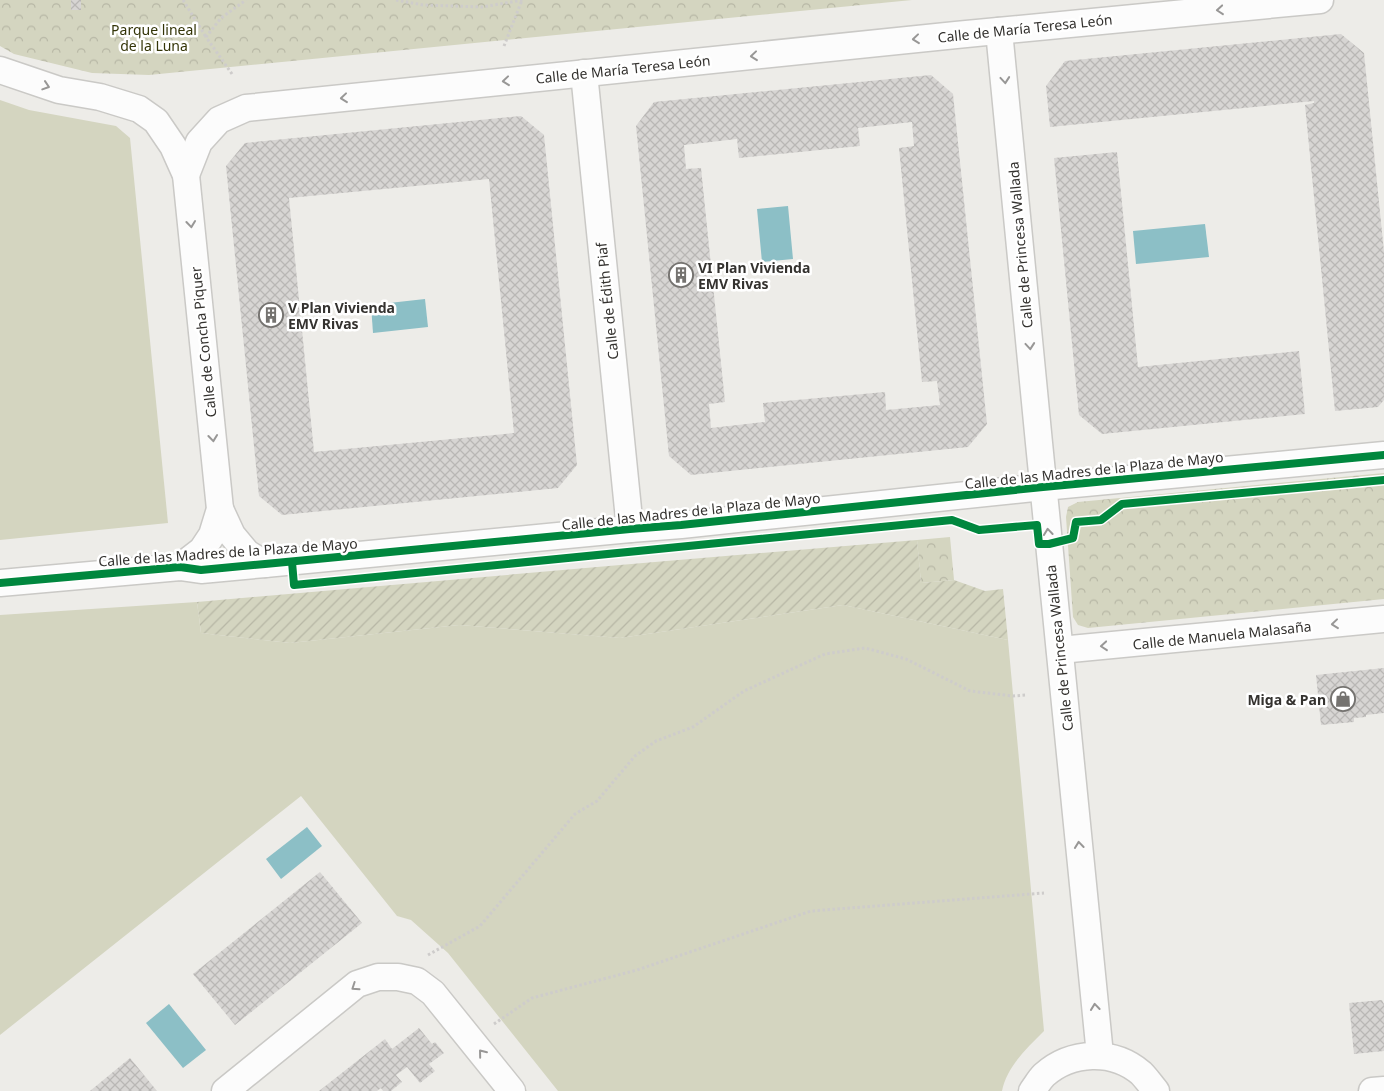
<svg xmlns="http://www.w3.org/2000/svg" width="1384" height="1091" viewBox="0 0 1384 1091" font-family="'Noto Sans',sans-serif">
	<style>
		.grass { fill: #d4d5c0 }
		.forest { fill: url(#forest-crowns) }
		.garden { fill: url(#garden-furrows) }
		.water { fill: #8cbfc6 }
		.building { fill: url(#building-cross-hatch); fill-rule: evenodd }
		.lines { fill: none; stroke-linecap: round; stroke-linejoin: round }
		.minor-casing { stroke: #cac9c6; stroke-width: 29 }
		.path { stroke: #cecccb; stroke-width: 3; stroke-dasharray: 2.5 2.5; stroke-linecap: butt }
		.minor { stroke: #fcfcfc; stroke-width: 26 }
		.cycleway-casing { stroke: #fff; stroke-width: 11 }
		.cycleway { stroke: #00873e; stroke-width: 8 }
		.oneway { stroke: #989796 }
		.labels { text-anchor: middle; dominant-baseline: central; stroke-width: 5; stroke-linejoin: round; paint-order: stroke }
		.street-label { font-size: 14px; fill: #34322f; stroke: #fff }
		.park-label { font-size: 14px; fill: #343508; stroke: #fff }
		.poi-label { font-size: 14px; font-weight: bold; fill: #34322f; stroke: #fff; text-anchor: start }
	</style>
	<defs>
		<pattern id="forest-crowns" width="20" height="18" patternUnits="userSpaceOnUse" patternTransform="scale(1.25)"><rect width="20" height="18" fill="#d4d5c0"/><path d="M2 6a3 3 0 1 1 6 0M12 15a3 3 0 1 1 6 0" fill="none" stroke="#b7b7a5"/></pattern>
		<pattern id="garden-furrows" width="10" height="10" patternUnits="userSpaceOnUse" patternTransform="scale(1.25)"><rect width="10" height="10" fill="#d4d5c0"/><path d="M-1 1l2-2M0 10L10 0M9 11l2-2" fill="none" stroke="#b7b7a5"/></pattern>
		<pattern id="building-cross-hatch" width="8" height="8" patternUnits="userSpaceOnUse" patternTransform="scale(1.25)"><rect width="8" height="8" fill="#d7d5d3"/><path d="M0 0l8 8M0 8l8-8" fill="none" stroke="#b9b7b5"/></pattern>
	</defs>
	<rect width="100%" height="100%" fill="#edece8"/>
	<!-- grass -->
	<g class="grass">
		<path d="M0 100 29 110 116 126 130 138 168 523 0 540Z"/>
		<path d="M197 602 201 633 290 643 459 625 620 638 843 605 1008 640 1044 1031C1027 1048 1007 1066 1002 1091H558L448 953 411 920 397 916 301 796 0 1035V615Z"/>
	</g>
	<!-- forest -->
	<g class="forest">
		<path d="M0 0H912L149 75 92 73 14 54 0 46Z"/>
		<path d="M1384 473V599L1088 628 1078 625 1073 617 1066 517 1068 507 1078 502Z"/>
		<path d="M950 537 954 580 921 583 917 540Z"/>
	</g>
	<!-- garden -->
	<path class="garden" d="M917 540 921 583 954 580 985 591 1003 589 1008 640 843 605 620 638 459 625 290 643 201 633 197 602 643 563Z"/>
	<!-- water -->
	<g class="water">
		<path d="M788 206 793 259 762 262 757 209Z"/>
		<path d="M1205 224 1209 257 1136 264 1133 231Z"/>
		<path d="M425 299 428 327 373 333 371 305Z"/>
		<path d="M307 827 322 846 281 879 266 859Z"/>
		<path d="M169 1004 206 1050 183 1068 146 1023Z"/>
	</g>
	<!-- building -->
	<g class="building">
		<rect x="71" y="0" width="10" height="10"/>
		<path d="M1341 34 1364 53 1384 252V400L1378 407 1335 411 1305 105 1314 103V101L1050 127 1046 86 1065 61Z"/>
		<path d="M931 75 953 94 987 424 968 447 691 475 669 456 636 126 654 102ZM912 122 914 146 899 148 922 382 937 381 940 405 886 410 885 392 763 403 765 422 711 428 709 404 725 402 701 168 686 169 684 145 737 139 739 158 860 146 858 128Z"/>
		<path d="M521 116 544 135 577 465 558 488 282 515 259 496 226 166 245 143ZM489 179 514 433 314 452 289 198Z"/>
		<path d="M1117 152 1138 367 1299 351 1305 414 1102 434 1079 415 1054 158Z"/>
		<path d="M1384 668V713L1366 715V717L1354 718V722L1321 725 1316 675Z"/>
		<path d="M320 872 362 923 235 1025 193 974Z"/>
		<path d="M1382 1000 1384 1004V1051L1354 1054 1349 1003Z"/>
		<path d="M419 1028 432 1044 435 1042 444 1053 429 1064 435 1071 420 1083 407 1067 396 1075 402 1082 391 1091H383L381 1088 377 1091H319L385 1039 392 1049Z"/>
		<path d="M130 1058 157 1091H90Z"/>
	</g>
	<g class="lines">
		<defs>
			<g id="minor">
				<path d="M999 31 1039 443 1100 1055"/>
				<path d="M0 70 59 90 100 97 139 109 156 121 173 146 186 175 220 509 212 535 202 550 180 567"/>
				<path d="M584 73 630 529"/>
				<path d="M186 175 199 142 219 120 246 108 956 35 1320 0"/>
				<path d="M220 509 232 535 247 553 265 564"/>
				<path d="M0 583 158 569 180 567 201 570 265 564 630 529 681 525 1043 487 1384 455"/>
				<path d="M1060 650 1384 619"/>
				<path d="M225 1091 357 984 378 977H398L417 981 433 993 512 1091"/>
				<path d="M1032 1091C1036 1086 1039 1080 1044 1075 1071 1051 1113 1049 1141 1073 1146 1078 1151 1085 1156 1091"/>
				<path d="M1372 1091 1384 1090"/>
			</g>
		</defs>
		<!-- minor casing -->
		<use href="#minor" class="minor-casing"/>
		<!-- path -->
		<g class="path">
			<path d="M183 0 206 37"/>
			<path d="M396 0 423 5 482 7 523 0"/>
			<path d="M504 46 522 0"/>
			<path d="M232 74 206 37 221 18 246 0"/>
			<path d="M428 955 480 926 575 814 597 801 635 756 656 741 693 727 744 691 825 654 865 648 906 659 970 691 1013 696 1026 695"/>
			<path d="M494 1024 532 998 637 970 811 911 1044 893"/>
		</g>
		<!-- minor -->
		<use href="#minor" class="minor"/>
		<defs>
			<g id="cycleway">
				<path d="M292 562 294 585 952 520 979 530 1037 525 1039 544H1049L1073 538 1076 522 1101 520 1122 504 1384 480"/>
				<path d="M0 583 158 569 180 567 201 570 265 564 630 529 681 525 1043 487 1384 455"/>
			</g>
		</defs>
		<!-- cycleway casing -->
		<use href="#cycleway" class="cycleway-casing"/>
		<!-- cycleway -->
		<use href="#cycleway" class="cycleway"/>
	</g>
	<!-- one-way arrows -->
	<defs><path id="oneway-chevron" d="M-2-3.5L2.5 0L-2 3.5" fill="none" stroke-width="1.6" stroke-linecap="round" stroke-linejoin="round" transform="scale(1.25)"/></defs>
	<g class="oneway">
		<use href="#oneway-chevron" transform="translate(1220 10) rotate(175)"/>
		<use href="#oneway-chevron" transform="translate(916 39) rotate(174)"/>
		<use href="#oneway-chevron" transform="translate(754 56) rotate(174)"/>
		<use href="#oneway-chevron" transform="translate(1005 80) rotate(85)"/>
		<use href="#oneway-chevron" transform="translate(506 81) rotate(174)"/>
		<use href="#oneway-chevron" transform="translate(46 86) rotate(18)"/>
		<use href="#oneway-chevron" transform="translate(344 98) rotate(174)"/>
		<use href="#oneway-chevron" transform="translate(191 224) rotate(84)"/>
		<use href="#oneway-chevron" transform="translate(1030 346) rotate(85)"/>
		<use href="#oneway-chevron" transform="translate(213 438) rotate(84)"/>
		<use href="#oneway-chevron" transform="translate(1048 532) rotate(-96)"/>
		<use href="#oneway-chevron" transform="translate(1335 624) rotate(174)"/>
		<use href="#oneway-chevron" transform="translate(1104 646) rotate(175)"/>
		<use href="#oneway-chevron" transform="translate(1079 845) rotate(-96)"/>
		<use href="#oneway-chevron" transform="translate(355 987) rotate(146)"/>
		<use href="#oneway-chevron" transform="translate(1095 1007) rotate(-96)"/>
		<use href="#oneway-chevron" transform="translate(482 1053) rotate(-129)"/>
	</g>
	<!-- icons -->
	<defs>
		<symbol id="building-ring" viewBox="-11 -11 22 22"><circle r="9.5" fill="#fff" stroke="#757370" stroke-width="1.5"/><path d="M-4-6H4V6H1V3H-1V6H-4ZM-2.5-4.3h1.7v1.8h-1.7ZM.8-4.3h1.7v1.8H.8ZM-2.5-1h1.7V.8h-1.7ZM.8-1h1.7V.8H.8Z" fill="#757370"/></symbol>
		<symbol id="shop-ring" viewBox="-11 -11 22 22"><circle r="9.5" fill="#fff" stroke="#757370" stroke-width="1.5"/><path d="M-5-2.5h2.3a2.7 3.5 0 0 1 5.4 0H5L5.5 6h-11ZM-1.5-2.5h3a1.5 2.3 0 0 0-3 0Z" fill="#757370"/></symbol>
	</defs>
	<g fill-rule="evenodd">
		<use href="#building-ring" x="667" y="261" width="28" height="28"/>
		<use href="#building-ring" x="257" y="301" width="28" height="28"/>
		<use href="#shop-ring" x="1329" y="685" width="28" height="28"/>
	</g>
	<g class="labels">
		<!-- street labels -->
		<g class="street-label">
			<text transform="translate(1025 28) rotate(-6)">Calle de María Teresa León</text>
			<text transform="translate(623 69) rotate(-6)">Calle de María Teresa León</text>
			<text transform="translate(1020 245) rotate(-95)">Calle de Princesa Wallada</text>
			<text transform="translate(607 301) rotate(-96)">Calle de Édith Piaf</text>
			<text transform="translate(203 342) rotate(-96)">Calle de Concha Piquer</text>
			<text transform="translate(1094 470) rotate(-6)">Calle de las Madres de la Plaza de Mayo</text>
			<text transform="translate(691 511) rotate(-6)">Calle de las Madres de la Plaza de Mayo</text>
			<text transform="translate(228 552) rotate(-4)">Calle de las Madres de la Plaza de Mayo</text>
			<text transform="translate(1222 635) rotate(-6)">Calle de Manuela Malasaña</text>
			<text transform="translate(1059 648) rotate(-96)">Calle de Princesa Wallada</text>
		</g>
		<!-- park labels -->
		<g class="park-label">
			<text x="154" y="29">Parque lineal<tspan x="154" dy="16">de la Luna</tspan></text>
		</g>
		<!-- poi labels -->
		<g class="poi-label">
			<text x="698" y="267">VI Plan Vivienda<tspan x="698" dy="16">EMV Rivas</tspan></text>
			<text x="288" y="307">V Plan Vivienda<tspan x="288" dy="16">EMV Rivas</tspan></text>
			<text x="1326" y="699" text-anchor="end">Miga &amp; Pan</text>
		</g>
	</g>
</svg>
